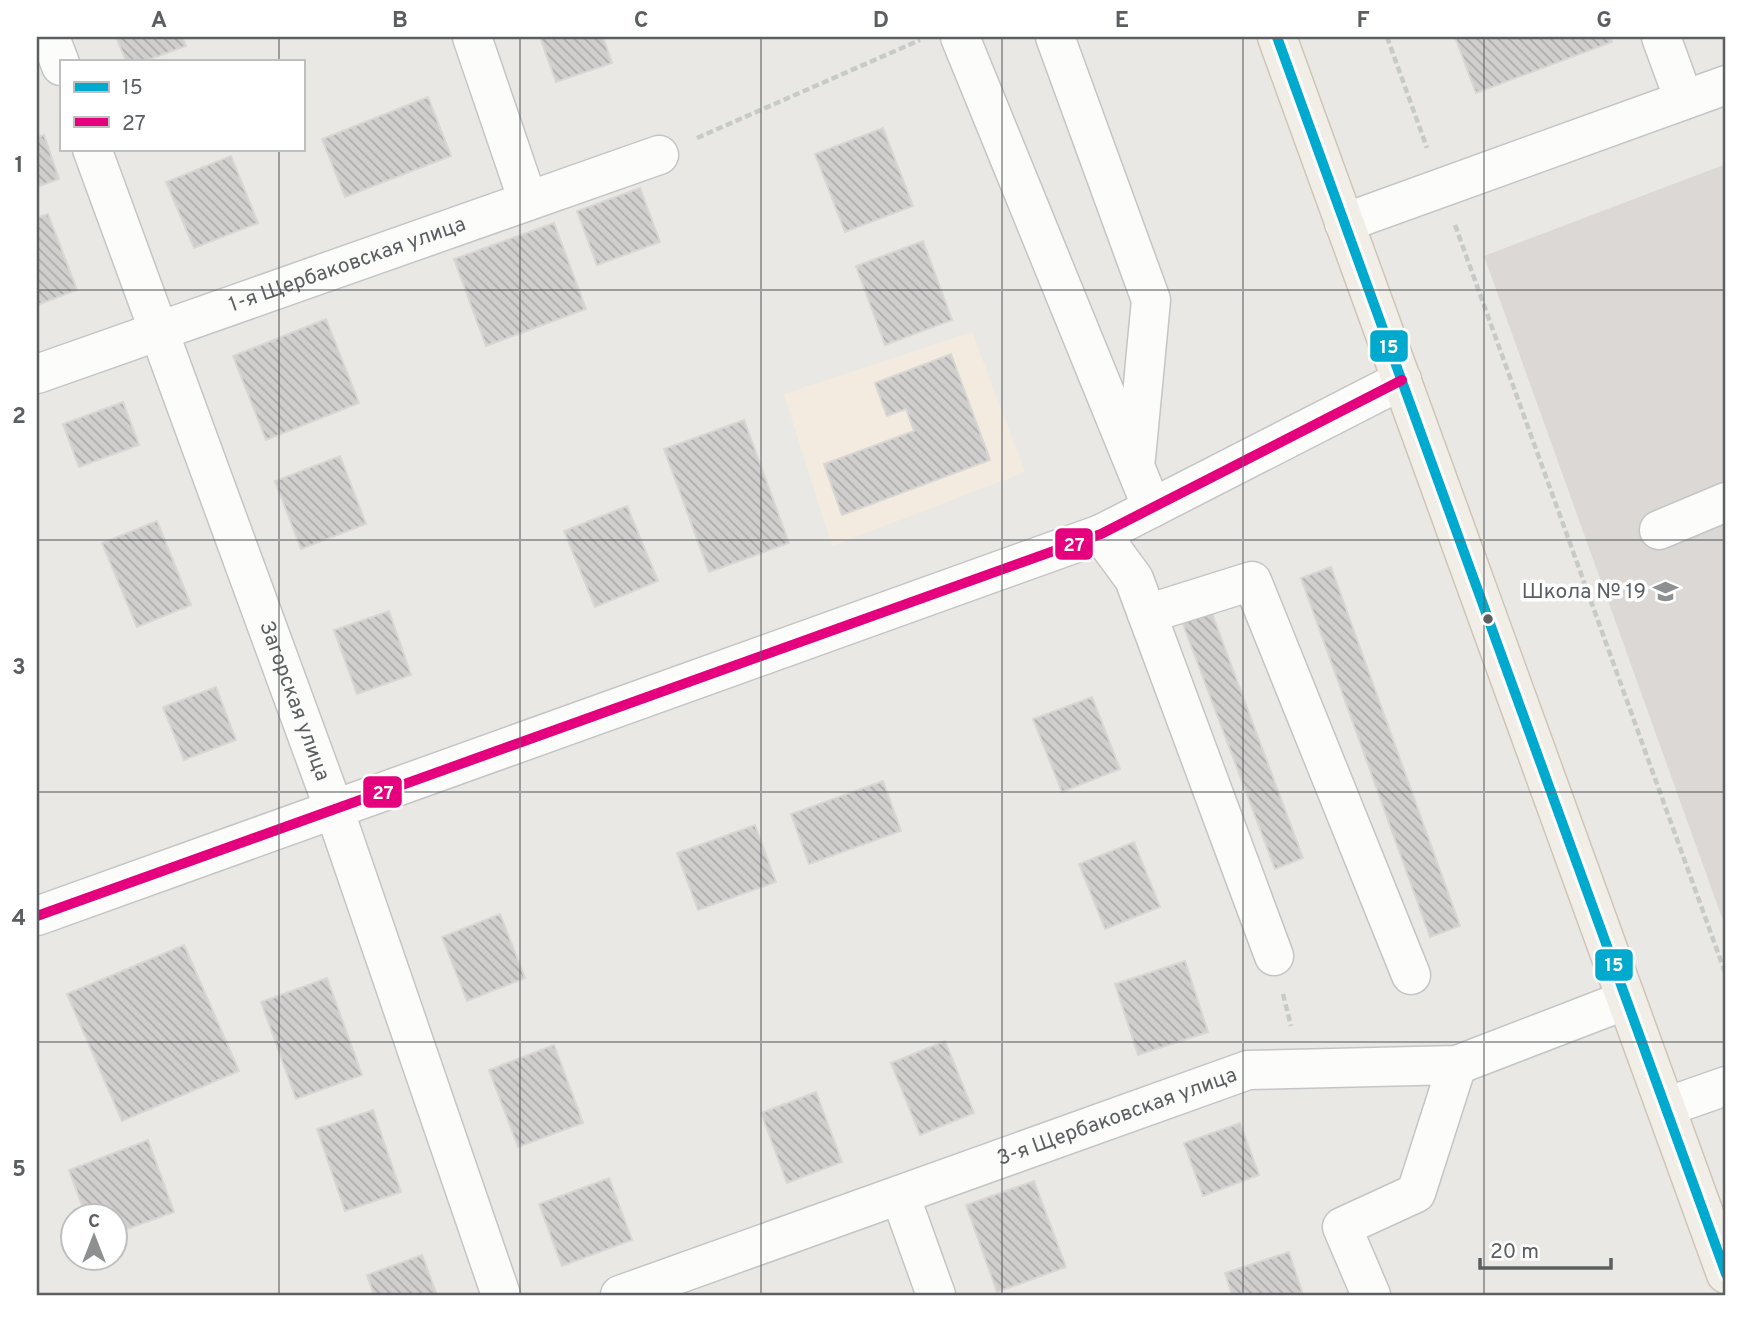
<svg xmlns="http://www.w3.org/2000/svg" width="1763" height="1332" viewBox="0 0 1763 1332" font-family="Overpass,sans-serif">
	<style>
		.commercial { fill: #f3ebdf }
		.education { fill: #dcd8d5 }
		.building { fill: url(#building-back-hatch); stroke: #d9d7d4; stroke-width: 2 }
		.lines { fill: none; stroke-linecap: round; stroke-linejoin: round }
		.minor-casing { stroke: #c4c5c5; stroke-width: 41 }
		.major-casing { stroke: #cfc4b6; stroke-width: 41 }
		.path { stroke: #c7cbc7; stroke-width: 4.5; stroke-dasharray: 7 3.5; stroke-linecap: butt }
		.minor { stroke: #fcfcfb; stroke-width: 38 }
		.major { stroke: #f1eee8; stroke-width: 38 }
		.bus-1-casing { stroke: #fff; stroke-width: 16 }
		.bus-2-casing { stroke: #fff; stroke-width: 16 }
		.bus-1 { stroke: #00a9ce; stroke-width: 10 }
		.bus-2 { stroke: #e5007d; stroke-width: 10 }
		.grid { fill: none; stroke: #5b5f62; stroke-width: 2; stroke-opacity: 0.55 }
		.bus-dot { fill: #5b5f62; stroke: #fff; stroke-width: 2.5 }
		.labels { text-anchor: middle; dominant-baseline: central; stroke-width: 7; stroke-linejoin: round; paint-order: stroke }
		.street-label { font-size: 21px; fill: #5b5f62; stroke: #fff }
		.poi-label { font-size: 21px; fill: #5b5f62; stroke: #fff; text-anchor: end }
		.line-badge { stroke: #fff; stroke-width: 2.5 }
		.badge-label { font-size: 19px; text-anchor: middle; font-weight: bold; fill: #fff }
		.neatline { fill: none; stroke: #5b5f62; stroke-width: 2.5 }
		.grid-label { font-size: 23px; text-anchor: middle; font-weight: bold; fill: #5b5f62 }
	</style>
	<defs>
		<pattern id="building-back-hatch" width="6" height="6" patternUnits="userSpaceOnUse" patternTransform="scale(1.75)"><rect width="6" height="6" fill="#d1cfce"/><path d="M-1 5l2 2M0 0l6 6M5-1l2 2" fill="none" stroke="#adabab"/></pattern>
	</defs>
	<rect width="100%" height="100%" fill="#eae8e5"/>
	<!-- commercial -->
	<path class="commercial" d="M972 332 1025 472 832 546 784 394Z"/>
	<!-- education -->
	<path class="education" d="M1726 164V929L1484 256Z"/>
	<!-- building -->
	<g class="building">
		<path d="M116 37H182L186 46 145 61H126Z"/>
		<path d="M540 37H603L612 63 556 82Z"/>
		<path d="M1455 37H1610L1612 42 1476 93Z"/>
		<path d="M428 97 451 156 345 197 322 139Z"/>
		<path d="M883 128 913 206 845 232 815 154Z"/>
		<path d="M44 135 59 179 37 187V137Z"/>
		<path d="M231 156 258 223 194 248 166 182Z"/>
		<path d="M640 188 660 242 597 265 577 211Z"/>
		<path d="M48 214 77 290 37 305V218Z"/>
		<path d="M554 223 586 309 486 346 454 259Z"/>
		<path d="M923 241 952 320 885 345 856 266Z"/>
		<path d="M326 319 359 403 266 440 233 356Z"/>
		<path d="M951 354 990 460 842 515 824 464 914 431 906 409 887 416 875 383Z"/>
		<path d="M123 402 139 445 79 467 63 424Z"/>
		<path d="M744 420 789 543 709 572 664 449Z"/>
		<path d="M340 456 366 524 301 549 275 481Z"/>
		<path d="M627 506 658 581 595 607 564 531Z"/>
		<path d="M157 521 191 605 137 627 102 543Z"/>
		<path d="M1331 567 1460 926 1430 937 1301 578Z"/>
		<path d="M1210 608 1303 858 1275 869 1181 619Z"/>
		<path d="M389 611 411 675 357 694 334 630Z"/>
		<path d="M216 687 236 740 184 760 163 707Z"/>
		<path d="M1092 697 1120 769 1062 792 1033 719Z"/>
		<path d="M883 781 901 831 809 864 791 814Z"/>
		<path d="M755 825 776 882 698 910 677 853Z"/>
		<path d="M1134 842 1160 907 1105 929 1079 864Z"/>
		<path d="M500 914 525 978 467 1001 442 937Z"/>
		<path d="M184 945 239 1071 122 1121 67 994Z"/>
		<path d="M1185 961 1208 1032 1138 1055 1115 984Z"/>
		<path d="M327 978 362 1075 296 1099 261 1002Z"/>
		<path d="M945 1041 974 1113 920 1135 891 1063Z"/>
		<path d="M554 1045 583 1123 518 1147 489 1070Z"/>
		<path d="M816 1092 842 1162 787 1183 761 1113Z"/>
		<path d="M373 1110 401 1192 345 1211 317 1129Z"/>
		<path d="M1240 1123 1259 1175 1203 1196 1184 1143Z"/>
		<path d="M148 1140 174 1212 116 1233V1216H86L69 1170Z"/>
		<path d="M609 1178 632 1240 562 1266 539 1204Z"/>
		<path d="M1034 1181 1066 1267 997 1292 966 1205Z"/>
		<path d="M1289 1252 1303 1295H1232L1225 1273Z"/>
		<path d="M422 1255 437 1295H374L367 1275Z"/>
	</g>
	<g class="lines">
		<defs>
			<g id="minor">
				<path d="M50 37 61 66"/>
				<path d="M472 37 528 201"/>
				<path d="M960 37 1152 508"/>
				<path d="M1055 37 1151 300 1136 458"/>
				<path d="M1661 37 1684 100"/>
				<path id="s1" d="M92 149 334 809 501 1295"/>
				<path d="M1344 223 1726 85"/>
				<path id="s2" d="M37 374 659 155"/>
				<path d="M1659 530 1726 502"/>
				<path d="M1101 534 1134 579 1274 956"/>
				<path d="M1147 614 1252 581 1411 975"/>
				<path d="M37 916 1101 534 1402 380"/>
				<path d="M1666 1107 1726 1086"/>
				<path d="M900 1195 936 1295"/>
				<path id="s3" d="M620 1295 1248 1070 1457 1065 1626 1000"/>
				<path d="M1371 1295 1342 1227 1416 1193 1457 1065"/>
			</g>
			<path id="major" d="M1277 37 1726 1274"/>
		</defs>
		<!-- minor casing -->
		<use href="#minor" class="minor-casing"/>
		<!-- major casing -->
		<use href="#major" class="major-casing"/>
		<!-- path -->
		<g class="path">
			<path d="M1387 37 1427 148"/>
			<path d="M697 138 920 40"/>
			<path d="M1455 225 1726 975"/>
			<path d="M1283 994 1291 1026"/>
		</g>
		<!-- minor -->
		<use href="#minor" class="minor"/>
		<!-- major -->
		<use href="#major" class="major"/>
		<defs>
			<path id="bus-1" d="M1277 37 1726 1274"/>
			<path id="bus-2" d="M37 916 1101 534 1402 380"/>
		</defs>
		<!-- bus-1 casing -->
		<use href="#bus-1" class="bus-1-casing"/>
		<!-- bus-2 casing -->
		<use href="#bus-2" class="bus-2-casing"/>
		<!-- bus-1 -->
		<use href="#bus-1" class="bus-1"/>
		<!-- bus-2 -->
		<use href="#bus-2" class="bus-2"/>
	</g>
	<!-- grid -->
	<path class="grid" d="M279 37V61M520 37V1295M761 37V1295M1002 37V1295M1243 37V1295M1484 37V1295M279 149V1295M37 290H1726M37 540H1726M37 792H1726M37 1042H1726"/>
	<!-- icons -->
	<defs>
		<symbol id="school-bare" viewBox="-9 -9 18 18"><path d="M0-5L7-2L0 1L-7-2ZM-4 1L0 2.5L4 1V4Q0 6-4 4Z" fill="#8d8f90" stroke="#fff" stroke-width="2.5" paint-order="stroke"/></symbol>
	</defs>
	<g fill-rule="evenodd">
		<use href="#school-bare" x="1648" y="574" width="35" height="35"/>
	</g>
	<!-- markers -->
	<circle class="bus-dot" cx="1488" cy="619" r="6"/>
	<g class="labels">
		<!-- street labels -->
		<g class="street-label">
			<text stroke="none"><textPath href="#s2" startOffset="329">1-я Щербаковская улица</textPath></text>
			<text stroke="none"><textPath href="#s1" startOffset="588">Загорская улица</textPath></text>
			<text stroke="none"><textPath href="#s3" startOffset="528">3-я Щербаковская улица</textPath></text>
		</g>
		<!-- poi labels -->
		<g class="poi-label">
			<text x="1646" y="592">Школа № 19</text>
		</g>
	</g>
	<g class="line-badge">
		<rect x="1369" y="329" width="40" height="34" rx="7" fill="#00a9ce"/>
		<rect x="1054" y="527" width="40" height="34" rx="7" fill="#e5007d"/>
		<rect x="362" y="775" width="41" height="34" rx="7" fill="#e5007d"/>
		<rect x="1594" y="948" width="40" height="34" rx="7" fill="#00a9ce"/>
	</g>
	<g class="badge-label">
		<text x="1389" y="353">15</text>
		<text x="1074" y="551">27</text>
		<text x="383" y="799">27</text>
		<text x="1614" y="971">15</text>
	</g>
	<!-- border -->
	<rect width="1763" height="1332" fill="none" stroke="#ffffff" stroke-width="77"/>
	<!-- legend -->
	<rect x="60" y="60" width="245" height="91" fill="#ffffff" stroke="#bdbfc0" stroke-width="2"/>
	<rect x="74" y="82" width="35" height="10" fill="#00a9ce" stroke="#bdbfc0" stroke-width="2"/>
	<text x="122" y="94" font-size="21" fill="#5b5f62">15</text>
	<rect x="74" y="117" width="35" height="10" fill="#e5007d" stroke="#bdbfc0" stroke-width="2"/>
	<text x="122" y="130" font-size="21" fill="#5b5f62">27</text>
	<!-- north arrow -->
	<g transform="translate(94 1237)"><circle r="33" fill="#ffffff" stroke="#bdbfc0" stroke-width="2"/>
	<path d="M0-5L12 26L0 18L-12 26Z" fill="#8d8f90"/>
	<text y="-10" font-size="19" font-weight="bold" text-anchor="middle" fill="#5b5f62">С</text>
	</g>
	<!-- scale -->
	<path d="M1480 1258v10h131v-10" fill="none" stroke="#5b5f62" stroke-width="3.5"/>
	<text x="1490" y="1258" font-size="21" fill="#5b5f62" stroke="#ffffff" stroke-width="5" paint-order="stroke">20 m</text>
	<rect x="38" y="38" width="1686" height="1256" class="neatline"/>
	<g class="grid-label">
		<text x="159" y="27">A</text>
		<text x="400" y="27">B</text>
		<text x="641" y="27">C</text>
		<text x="881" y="27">D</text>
		<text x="1122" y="27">E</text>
		<text x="1363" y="27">F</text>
		<text x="1604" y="27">G</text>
		<text x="19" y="172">1</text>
		<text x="19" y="423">2</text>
		<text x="19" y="674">3</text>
		<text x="19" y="925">4</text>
		<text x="19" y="1176">5</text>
	</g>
</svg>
